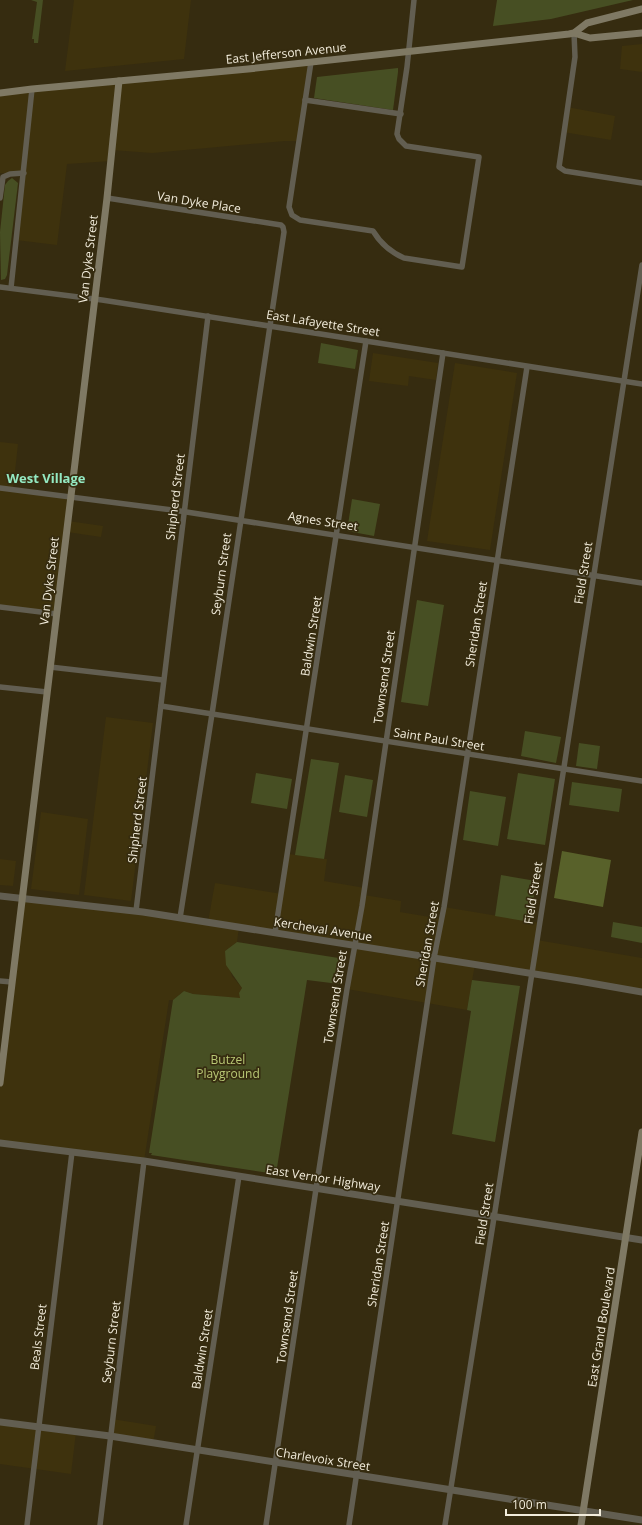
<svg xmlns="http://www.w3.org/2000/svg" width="642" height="1525" viewBox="0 0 642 1525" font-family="'Open Sans',sans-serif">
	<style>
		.built { fill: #3e320d }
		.green { fill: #474f23 }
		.forest { fill: #58612a }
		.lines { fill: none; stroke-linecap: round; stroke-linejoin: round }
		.minor { stroke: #625e51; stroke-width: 5.5 }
		.tertiary { stroke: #625e51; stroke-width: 7 }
		.secondary { stroke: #7f7964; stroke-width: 7 }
		.labels { text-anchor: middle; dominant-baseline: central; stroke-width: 3.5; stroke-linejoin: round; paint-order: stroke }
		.street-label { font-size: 12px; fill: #f2ecdb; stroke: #362c10 }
		.park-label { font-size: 12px; fill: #b9c875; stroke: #362c10 }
		.neighbourhood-label { font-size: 13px; font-weight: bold; fill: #94e9c2; stroke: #362c10 }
	</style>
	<rect width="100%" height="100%" fill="#362c10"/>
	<!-- built -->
	<g class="built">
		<path d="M74 0H191L184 59 65 71Z"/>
		<path d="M642 44V72L620 69 622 46Z"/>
		<path d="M311 62 299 141H285L152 153 112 150 111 161 67 164 57 245 16 240 24 173H0V93Z"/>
		<path d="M567 107 615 116 611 140 563 132Z"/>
		<path d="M373 353 438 363 436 380 409 376 408 386 369 381Z"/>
		<path d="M455 363 517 373 490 550 427 541Z"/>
		<path d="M0 442 18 444 13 490 71 497 68 521 103 526 101 537 67 532 57 614 0 607Z"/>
		<path d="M106 717 153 723 131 901 84 895Z"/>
		<path d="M41 812 88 819 79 895 31 889Z"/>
		<path d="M288 854 327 859 324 881 365 888 364 895 401 901 400 912 442 919 444 907 540 923 537 940 642 958V992L475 964 467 1010 347 989 355 946 239 927 237 942 225 951 232 976 242 988 240 999 193 994 184 991 173 1000H169L144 1161 0 1143V1083L21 899 208 922 215 883 282 894Z"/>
		<path d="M0 859 16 861 13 886 0 885Z"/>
		<path d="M112 1419 156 1426 153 1443 110 1436Z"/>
		<path d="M0 1422 76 1432 71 1474 0 1464Z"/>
	</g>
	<!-- green -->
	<g class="green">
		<path d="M31 0H43L38 43H34V39H32L37 2Z"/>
		<path d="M497 0H633L551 19 493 26Z"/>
		<path d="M398 68V72L393 110 314 98 317 77Z"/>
		<path d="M12 178 18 183 7 275 5 279 1 280 0 232 5 185 8 181Z"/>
		<path d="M321 343 358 350 355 369 318 363Z"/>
		<path d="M352 499 380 504 374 536 347 531Z"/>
		<path d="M417 600 444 605 428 706 401 702Z"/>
		<path d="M525 731 561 737 556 763 521 756Z"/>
		<path d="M579 743 600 746 597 769 576 766Z"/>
		<path d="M311 759 339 763 324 859 295 855Z"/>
		<path d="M256 773 292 779 287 809 251 803Z"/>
		<path d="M518 773 555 779 545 845 507 839Z"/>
		<path d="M345 775 373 780 367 817 339 812Z"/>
		<path d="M572 782 622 789 619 812 569 805Z"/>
		<path d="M470 791 506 797 498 846 463 840Z"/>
		<path d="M501 875 536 881 530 922 495 916Z"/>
		<path d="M613 922 642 927V943L611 937Z"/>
		<path d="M237 942 345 959 339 984 307 980 276 1174 151 1155 152 1153H149L173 1000 184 991 193 994 240 998 239 993 242 988 226 965 225 951Z"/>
		<path d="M472 980 520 986 495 1142 452 1134 471 1011 467 1010Z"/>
	</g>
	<!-- forest -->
	<path class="forest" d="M562 851 611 860 603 907 554 898Z"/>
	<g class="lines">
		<!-- minor -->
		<g class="minor">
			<path d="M574 33 575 57 559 167 565 171 642 183"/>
			<path d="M311 62 289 207 292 215 300 220 373 231C381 244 390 252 404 258L462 267 479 157 406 146 399 139 397 134 407 67 414 0"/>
			<path d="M305 100 401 114"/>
			<path d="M0 198 3 177 10 174 24 173"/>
			<path d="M107 198 281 225 283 227 284 232 212 714 180 918"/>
			<path d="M0 287 102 300 642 384"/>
			<path d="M11 288 32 89"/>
			<path d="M0 488 180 511 642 583"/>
			<path d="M0 607 57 614"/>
			<path d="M50 667 163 680"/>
			<path d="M0 687 47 692"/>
			<path d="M161 706 642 781"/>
			<path d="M136 911 208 316"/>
			<path d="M275 933 366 341"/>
			<path d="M0 981 12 982"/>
			<path d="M27 1525 72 1152"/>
			<path d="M100 1525 144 1161"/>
			<path d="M186 1525 239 1176"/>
			<path d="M266 1525 316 1189 347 989 362 906 443 353"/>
			<path d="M349 1525 434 958 444 907 527 367"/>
			<path d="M445 1525 493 1224 642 265"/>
		</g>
		<!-- tertiary -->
		<g class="tertiary">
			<path d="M0 896 143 912 579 981 642 992"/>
			<path d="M0 1143 144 1161 642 1240"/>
			<path d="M0 1422 110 1436 642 1520"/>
		</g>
		<!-- secondary -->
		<g class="secondary">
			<path d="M574 33 590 38 642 33"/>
			<path d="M0 93 32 89 248 69 569 34 574 33 587 23 642 9"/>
			<path d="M0 1083 107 198 119 81"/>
			<path d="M581 1525 642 1132"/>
		</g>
	</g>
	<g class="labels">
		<!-- street labels -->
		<g class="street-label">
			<text transform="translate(286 53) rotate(-6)">East Jefferson Avenue</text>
			<text transform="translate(199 202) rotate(9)">Van Dyke Place</text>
			<text transform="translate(88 259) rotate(-83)">Van Dyke Street</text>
			<text transform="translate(323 323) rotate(9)">East Lafayette Street</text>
			<text transform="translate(175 497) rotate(-83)">Shipherd Street</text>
			<text transform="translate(323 521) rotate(9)">Agnes Street</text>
			<text transform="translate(583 573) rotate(-81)">Field Street</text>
			<text transform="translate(221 574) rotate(-82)">Seyburn Street</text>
			<text transform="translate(49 581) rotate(-83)">Van Dyke Street</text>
			<text transform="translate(476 624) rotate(-81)">Sheridan Street</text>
			<text transform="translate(311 636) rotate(-81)">Baldwin Street</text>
			<text transform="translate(384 677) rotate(-82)">Townsend Street</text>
			<text transform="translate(439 739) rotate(9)">Saint Paul Street</text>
			<text transform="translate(137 820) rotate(-83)">Shipherd Street</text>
			<text transform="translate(533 893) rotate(-81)">Field Street</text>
			<text transform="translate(323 929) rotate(9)">Kercheval Avenue</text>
			<text transform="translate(427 944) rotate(-80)">Sheridan Street</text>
			<text transform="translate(335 997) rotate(-81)">Townsend Street</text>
			<text transform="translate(323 1178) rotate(9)">East Vernor Highway</text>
			<text transform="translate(484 1214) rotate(-81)">Field Street</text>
			<text transform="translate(378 1264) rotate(-81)">Sheridan Street</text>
			<text transform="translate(287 1317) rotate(-82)">Townsend Street</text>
			<text transform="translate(601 1327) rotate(-81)">East Grand Boulevard</text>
			<text transform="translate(38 1337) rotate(-83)">Beals Street</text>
			<text transform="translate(111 1342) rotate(-83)">Seyburn Street</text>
			<text transform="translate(202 1349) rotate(-81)">Baldwin Street</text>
			<text transform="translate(323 1459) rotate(9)">Charlevoix Street</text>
		</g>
		<!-- park labels -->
		<g class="park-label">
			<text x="228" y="1059">Butzel<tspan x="228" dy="14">Playground</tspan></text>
		</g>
		<!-- neighbourhood labels -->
		<g class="neighbourhood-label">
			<text x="46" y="478">West Village</text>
		</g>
	</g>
	<!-- scale -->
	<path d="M506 1509v6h94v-6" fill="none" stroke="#f2ecdb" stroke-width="2"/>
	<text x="512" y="1509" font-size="12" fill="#f2ecdb" stroke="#362c10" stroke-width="3" paint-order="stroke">100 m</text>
</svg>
